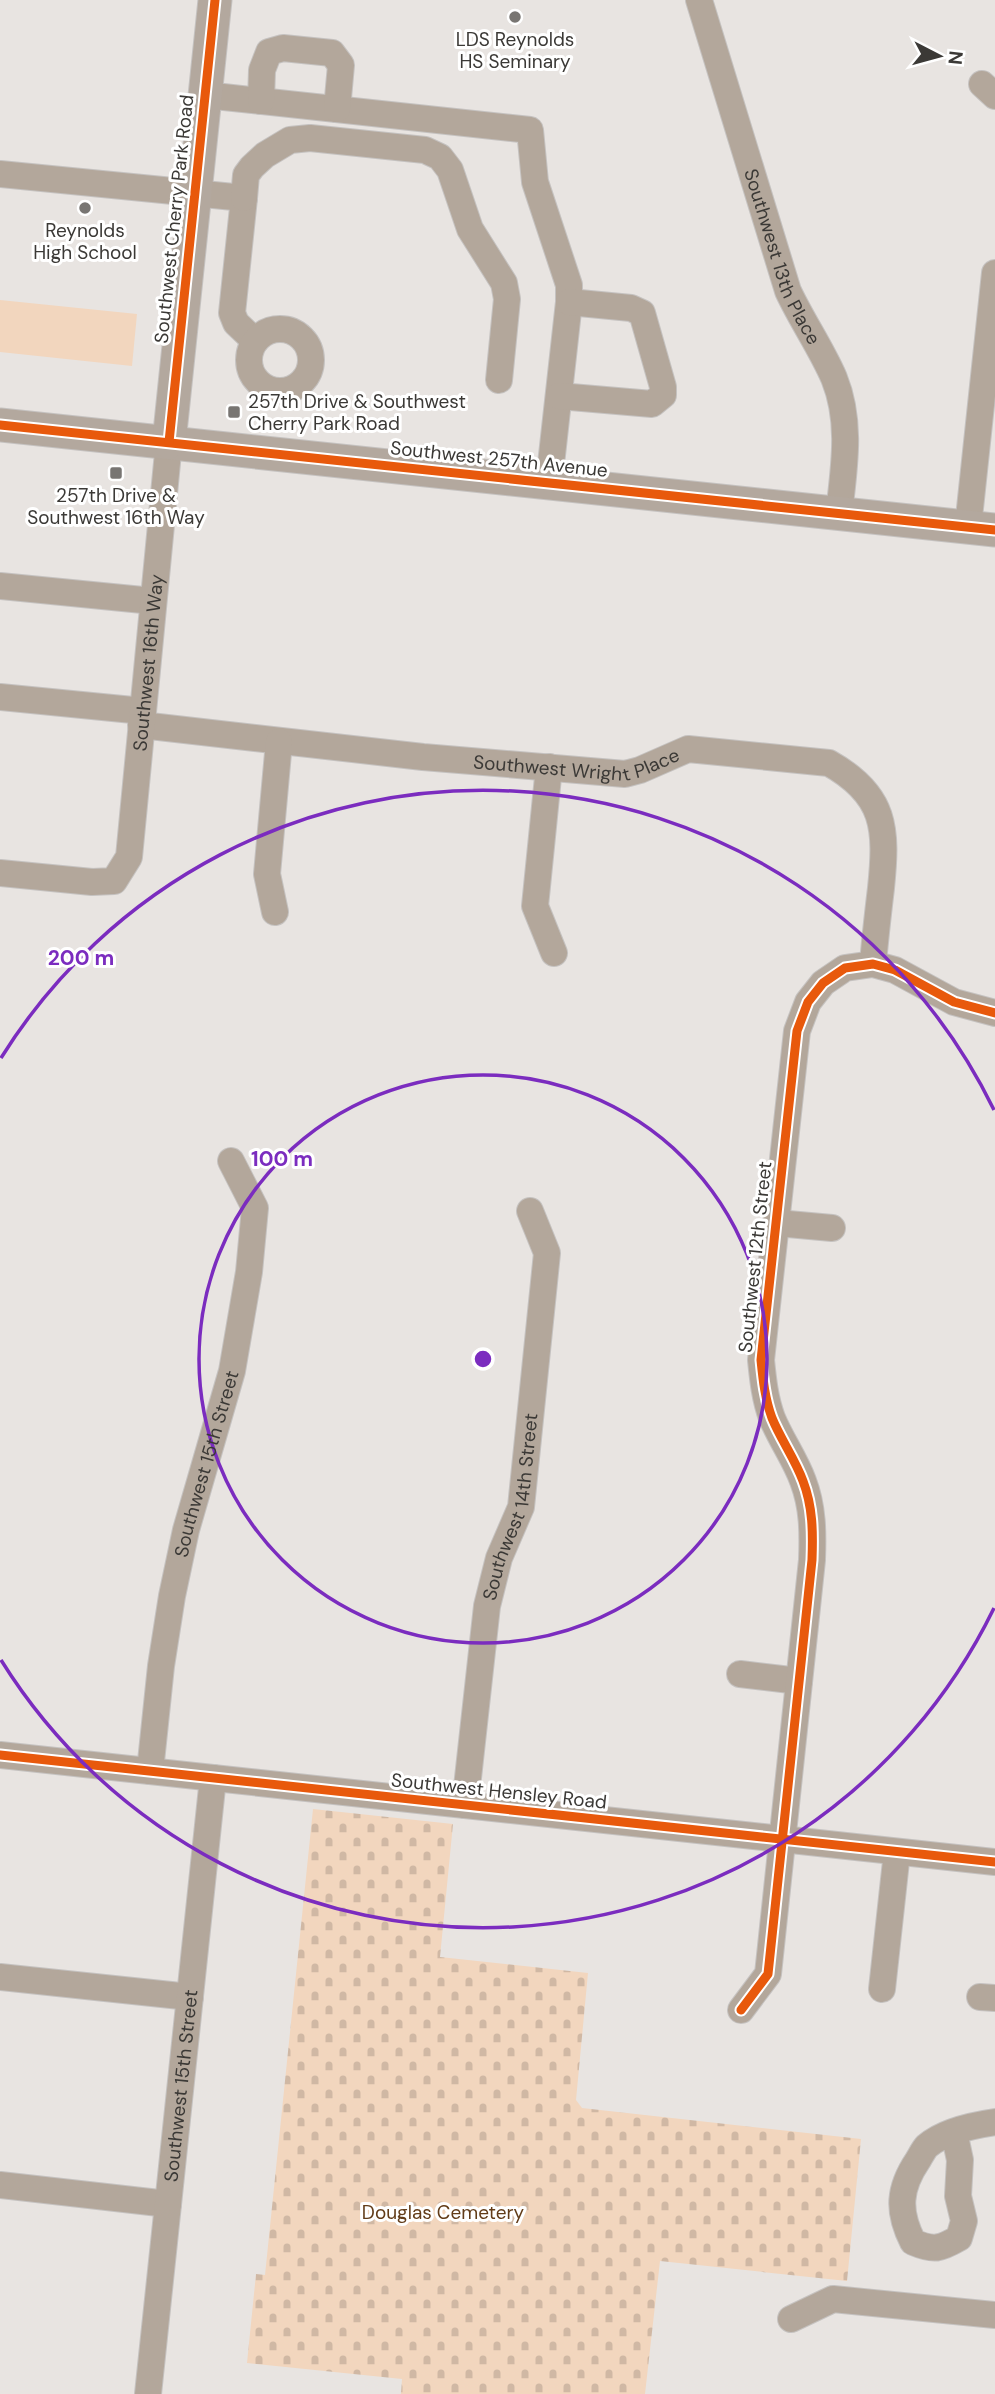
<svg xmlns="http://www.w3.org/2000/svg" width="995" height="2394" viewBox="0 0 995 2394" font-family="'DM Sans',sans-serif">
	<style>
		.cemetery { fill: url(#cemetery-stones) }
		.pitch { fill: #f2d6be }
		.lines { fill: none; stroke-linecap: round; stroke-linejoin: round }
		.minor-casing { stroke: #c5c2c0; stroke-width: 28 }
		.major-casing { stroke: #c5c2c0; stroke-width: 35 }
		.minor { stroke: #b3a79b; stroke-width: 26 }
		.major { stroke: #b3a89e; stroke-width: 33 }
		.cycleway-casing { stroke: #fff; stroke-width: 13 }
		.cycleway { stroke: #e8590c; stroke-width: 9 }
		.ring { fill: none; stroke: #7b2cbf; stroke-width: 3.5 }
		.poi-dot { fill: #787572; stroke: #fff; stroke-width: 2.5 }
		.labels { text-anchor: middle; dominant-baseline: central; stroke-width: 6; stroke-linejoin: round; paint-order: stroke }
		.poi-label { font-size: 19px; fill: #3b3936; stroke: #fff }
		.street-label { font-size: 19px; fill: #3b3936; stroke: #fff }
		.park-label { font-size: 19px; fill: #623c18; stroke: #fff }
		.centre { fill: #7b2cbf; stroke: #fff; stroke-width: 3.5 }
		.ring-label { font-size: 21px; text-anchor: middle; font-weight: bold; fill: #7b2cbf; stroke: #fff; stroke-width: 6; stroke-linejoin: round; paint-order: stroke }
	</style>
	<defs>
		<pattern id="cemetery-stones" width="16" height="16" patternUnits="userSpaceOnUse" patternTransform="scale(1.75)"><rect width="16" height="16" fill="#f2d6be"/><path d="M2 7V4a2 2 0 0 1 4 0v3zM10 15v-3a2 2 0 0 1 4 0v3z" fill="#d0b8a4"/></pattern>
	</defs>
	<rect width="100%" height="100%" fill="#e8e4e1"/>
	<!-- cemetery -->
	<path class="cemetery" d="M313 1809 453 1824 440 1957 588 1973 576 2100 582 2108 861 2139 847 2281 660 2261 645 2394H401L402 2379 247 2363 256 2274 265 2275Z"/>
	<!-- pitch -->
	<path class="pitch" d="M0 300 137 314 132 366 0 352Z"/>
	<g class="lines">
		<defs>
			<g id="minor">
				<path id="s1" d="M699 0 788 291C802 321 821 348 834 378 852 422 844 468 839 513"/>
				<path d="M982 84 995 96"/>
				<path d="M205 95 530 130 535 182 569 285V302L549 482"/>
				<path d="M261 101 262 70 269 52 283 48 332 53 341 65 337 109"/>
				<path d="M0 174 244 198 232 313 236 323 255 341"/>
				<path d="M244 198 246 175 252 167 265 155 290 140 310 138 425 150 440 157 450 170 470 229 504 283 507 299 499 380"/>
				<circle cx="280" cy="360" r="31"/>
				<path d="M559 396 652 404 663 395V387L642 313 631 308 569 302"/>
				<path d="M968 527 995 273"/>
				<path d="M0 586 153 601"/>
				<path d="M0 697 143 711"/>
				<path id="s2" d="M141 725 423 757 625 774 640 770 688 749 829 763C886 795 887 829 881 888 878 913 875 939 873 964"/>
				<path d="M549 767 535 906 554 953"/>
				<path id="s3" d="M0 873 92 882 114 881 129 857 169 442"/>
				<path d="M275 912 267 874 279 742"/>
				<path d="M777 1223 832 1228"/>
				<path d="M740 1674 799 1681"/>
				<path d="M0 1755 995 1862"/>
				<path id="s4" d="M150 1771 161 1666 172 1596 186 1530 232 1371 249 1272 255 1208 231 1161"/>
				<path id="s5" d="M465 1805 487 1606 499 1558 521 1507 547 1253 530 1211"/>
				<path d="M0 1977 190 1997"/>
				<path d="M882 1989 897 1852"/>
				<path d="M980 1997 995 1998"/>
				<path d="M741 2010 768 1974 812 1560C813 1533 813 1507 803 1481 795 1459 781 1440 772 1418 765 1399 763 1380 761 1360L797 1031 808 1002 823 983 845 968 873 964 895 970 954 1002 995 1013"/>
				<path d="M954 2132 960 2160 958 2196 964 2221 959 2238C940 2249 934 2251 913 2242 897 2211 899 2188 918 2160 921 2155 924 2149 927 2146 944 2131 974 2125 995 2122"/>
				<path d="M0 2185 168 2204"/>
				<path d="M791 2319 833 2299 995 2315"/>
				<path id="s6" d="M148 2394 213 1778"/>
			</g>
			<g id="major">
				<path d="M0 425 995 530"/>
				<path d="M169 442 215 0"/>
			</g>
		</defs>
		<!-- minor casing -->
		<use href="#minor" class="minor-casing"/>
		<!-- major casing -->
		<use href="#major" class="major-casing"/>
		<!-- minor -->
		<use href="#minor" class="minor"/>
		<!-- major -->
		<use href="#major" class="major"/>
		<defs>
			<g id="cycleway">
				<path d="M0 425 995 530"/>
				<path d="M169 442 215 0"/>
				<path d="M0 1755 995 1862"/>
				<path d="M741 2010 768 1974 812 1560C813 1533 813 1507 803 1481 795 1459 781 1440 772 1418 765 1399 763 1380 761 1360L797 1031 808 1002 823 983 845 968 873 964 895 970 954 1002 995 1013"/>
			</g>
		</defs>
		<!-- cycleway casing -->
		<use href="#cycleway" class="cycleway-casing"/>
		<!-- cycleway -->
		<use href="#cycleway" class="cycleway"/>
	</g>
	<!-- distance rings -->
	<g class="ring">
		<circle cx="483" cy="1359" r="284"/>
		<path d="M994 1608A568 568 0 0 1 1 1660M1 1058A568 568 0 0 1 994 1110"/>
	</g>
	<!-- markers -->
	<g class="poi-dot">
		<circle cx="515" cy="17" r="7"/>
		<circle cx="85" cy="208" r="7"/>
		<rect x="227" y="405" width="14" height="14" rx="3.5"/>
		<rect x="109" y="466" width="14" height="14" rx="3.5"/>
	</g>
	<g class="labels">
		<!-- poi labels -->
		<g class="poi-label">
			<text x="515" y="39">LDS Reynolds<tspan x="515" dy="22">HS Seminary</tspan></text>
			<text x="85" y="230">Reynolds<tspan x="85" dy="22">High School</tspan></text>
			<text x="248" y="401" text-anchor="start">257th Drive &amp; Southwest<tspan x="248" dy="22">Cherry Park Road</tspan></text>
			<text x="116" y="495">257th Drive &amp;<tspan x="116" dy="22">Southwest 16th Way</tspan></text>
		</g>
		<!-- street labels -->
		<g class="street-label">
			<text transform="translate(174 219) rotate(-84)">Southwest Cherry Park Road</text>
			<text stroke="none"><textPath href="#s1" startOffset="270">Southwest 13th Place</textPath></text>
			<text transform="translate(499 459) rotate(6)">Southwest 257th Avenue</text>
			<text stroke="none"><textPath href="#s3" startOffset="338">Southwest 16th Way</textPath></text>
			<text stroke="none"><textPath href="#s2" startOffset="439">Southwest Wright Place</textPath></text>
			<text transform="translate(755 1257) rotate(-84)">Southwest 12th Street</text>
			<text stroke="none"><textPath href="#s4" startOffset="313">Southwest 15th Street</textPath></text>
			<text stroke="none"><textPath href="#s5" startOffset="303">Southwest 14th Street</textPath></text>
			<text transform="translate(499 1791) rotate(6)">Southwest Hensley Road</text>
			<text stroke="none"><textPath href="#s6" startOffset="310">Southwest 15th Street</textPath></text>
		</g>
		<!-- park labels -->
		<g class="park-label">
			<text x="443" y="2212">Douglas Cemetery</text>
		</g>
	</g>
	<circle cx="483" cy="1359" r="10" class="centre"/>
	<g class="ring-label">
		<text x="81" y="965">200 m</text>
		<text x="282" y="1166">100 m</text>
	</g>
	<!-- north arrow -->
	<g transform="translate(939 56) rotate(96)" stroke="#ffffff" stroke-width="5" paint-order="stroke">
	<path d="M0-5L12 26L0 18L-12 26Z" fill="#3b3936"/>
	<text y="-10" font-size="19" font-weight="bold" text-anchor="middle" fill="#3b3936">N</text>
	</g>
</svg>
